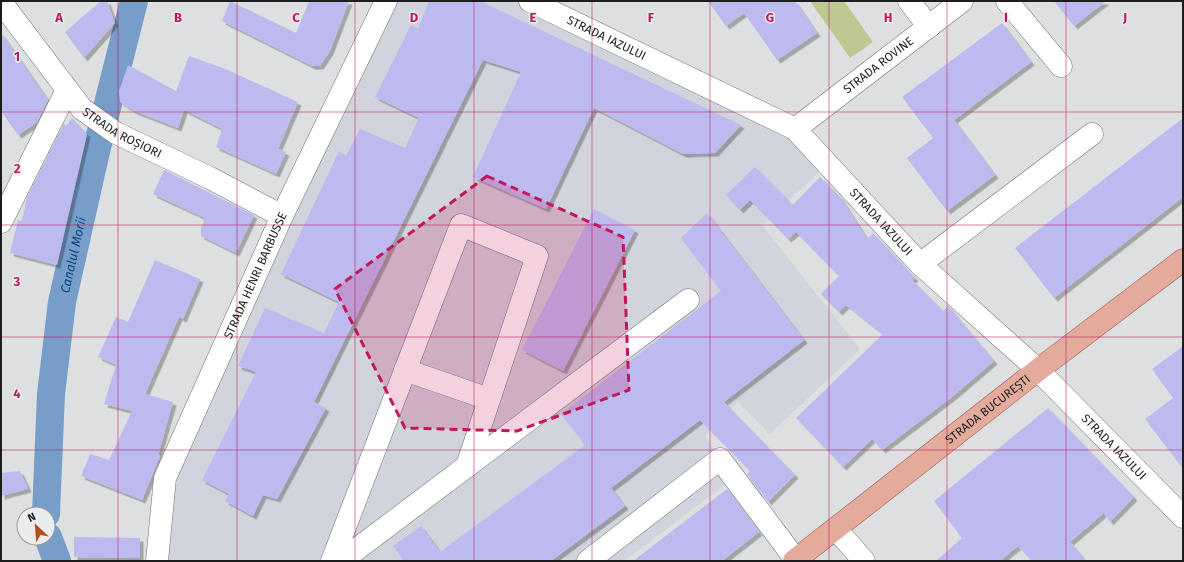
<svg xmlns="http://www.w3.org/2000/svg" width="1184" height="562" viewBox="0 0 1184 562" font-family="'Fira Sans',sans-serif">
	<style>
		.built { fill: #d1d4dc }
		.green { fill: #bec890 }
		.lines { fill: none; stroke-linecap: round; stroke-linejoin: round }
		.canal { stroke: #769ec9; stroke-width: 28 }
		.building { fill: #bdbaf0; filter: url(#shadow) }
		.minor-casing { stroke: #6d6e6f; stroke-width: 23 }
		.major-casing { stroke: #935545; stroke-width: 23 }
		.minor { stroke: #fff; stroke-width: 22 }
		.major { stroke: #e4ab9d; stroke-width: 22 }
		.marked { fill: #c2185b; fill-opacity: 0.2; stroke: #c2185b; stroke-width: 3; stroke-dasharray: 8 5; stroke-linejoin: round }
		.grid { fill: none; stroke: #c2185b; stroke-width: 1; stroke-opacity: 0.55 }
		.labels { text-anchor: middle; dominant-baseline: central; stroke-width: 3; stroke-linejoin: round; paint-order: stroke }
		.street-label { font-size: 12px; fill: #1d1d1d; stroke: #ebeced }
		.water-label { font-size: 13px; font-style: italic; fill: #0a487d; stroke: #ebeced }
		.grid-label { font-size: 13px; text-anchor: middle; font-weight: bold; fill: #c2185b; stroke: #ebeced; stroke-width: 3; stroke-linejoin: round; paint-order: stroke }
	</style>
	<defs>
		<filter id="shadow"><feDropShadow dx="3.5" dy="3.5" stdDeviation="0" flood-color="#0004"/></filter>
	</defs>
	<rect width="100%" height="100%" fill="#dedfe0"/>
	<!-- built -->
	<path class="built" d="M386 1H530L795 129 828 164 762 225 860 349 770 434 738 402 705 436 734 478 624 561H157L165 478Z"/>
	<!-- green -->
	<path class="green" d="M810 1H844L873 42 850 58Z"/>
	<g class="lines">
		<!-- canal -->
		<g class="canal">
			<path id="s1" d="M46 514 51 394 62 302 97 147 134 1"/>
			<path d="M48 537 57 561"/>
		</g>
	</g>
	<!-- building -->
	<g class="building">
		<path d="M101 1H107L115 23 84 58 65 32Z"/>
		<path d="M230 1 296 33 309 1H349L330 51 320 66H312L222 21Z"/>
		<path d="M429 1H480L741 125 715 153 683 154 594 108 546 209 473 177 521 72 483 60 314 402 326 408 277 499 263 495 253 516 225 501 229 494 202 480 256 372 238 366 265 308 324 333 339 302 281 274 339 151 346 156 360 129 405 148 419 118 375 97 411 25 418 28Z"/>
		<path d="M708 1H795L817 33 777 60 744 13 726 26Z"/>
		<path d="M1054 1H1106L1074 26Z"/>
		<path d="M1002 23 1031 62 954 120 995 175 947 211 907 158 933 138 902 97Z"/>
		<path d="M1 33 48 100 37 122 18 135 1 111Z"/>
		<path d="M189 56 223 68 298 102 278 149 286 152 276 174 216 147 222 129 184 110 178 128 134 111 120 102 119 91 128 65 176 91Z"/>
		<path d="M72 118 87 134 57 265 10 253 18 220 22 221 27 197 64 123 66 126Z"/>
		<path d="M1183 118V197L1054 298 1015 248Z"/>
		<path d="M755 167 793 205 820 177 840 197 867 239 873 233 915 278 912 280 943 311 948 306 994 361 952 397 882 450 872 439 843 467 796 418 883 334 846 305 839 312 821 294 839 276 796 232 788 239 750 200 740 210 726 195Z"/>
		<path d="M164 170 254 215 236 253 201 236V228L205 218 153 194Z"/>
		<path d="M594 209 635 230 563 371 522 350Z"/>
		<path d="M707 213 804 340 724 402 795 475 768 502 747 474 750 471 700 420 611 488 625 506 551 561H404L393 546 421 526 440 552 585 445 561 414 721 291 681 238Z"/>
		<path d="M155 260 200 279 183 319 179 317 145 394 173 402 158 455 160 456 142 500 81 476 90 454 109 460 132 411 104 404 116 365 98 357 116 317 128 322Z"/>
		<path d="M1183 346V469L1145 419 1173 398 1152 369Z"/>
		<path d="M1048 408 1134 497 1110 522 1104 513 1070 542 1086 561H1032L1018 546 1000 561H936L962 538 934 501Z"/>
		<path d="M20 471 28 489 1 496V473Z"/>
		<path d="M727 489 759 532 722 561H633Z"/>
		<path d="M74 537 140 538V558L74 557Z"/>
	</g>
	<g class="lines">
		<defs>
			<g id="minor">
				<path id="s2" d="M530 1 795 129 920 264 1038 370 1183 517"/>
				<path d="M909 1 929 27"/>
				<path d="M1007 1 1061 66"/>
				<path id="s3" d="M1 2 82 109 116 133 210 178 282 216"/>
				<path id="s4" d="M795 129 962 1"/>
				<path d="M1 222 67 90"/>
				<path d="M920 264 1092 134"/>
				<path d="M405 370 489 399"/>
				<path d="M836 529 864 561"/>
				<path id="s5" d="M157 561 165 478 282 216 386 1"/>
				<path d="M332 561 461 225 537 256 467 466"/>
				<path d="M341 561 688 300"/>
				<path d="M588 561 720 459 796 560"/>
			</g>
			<g id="major">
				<path id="s6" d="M794 561 1038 370 1183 260"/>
			</g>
		</defs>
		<!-- minor casing -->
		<use href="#minor" class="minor-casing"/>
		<!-- major casing -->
		<use href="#major" class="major-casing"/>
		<!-- minor -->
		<use href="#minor" class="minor"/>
		<!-- major -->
		<use href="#major" class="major"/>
	</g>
	<!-- marked area -->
	<path class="marked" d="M487 176 623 237 629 390 517 431 405 428 335 289Z"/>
	<!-- grid -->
	<path class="grid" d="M118 1V561M237 1V561M355 1V561M474 1V561M592 1V561M710 1V561M829 1V561M947 1V561M1066 1V561M1 112H1183M1 225H1183M1 337H1183M1 450H1183"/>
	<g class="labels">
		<!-- street labels -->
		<g class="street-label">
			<text stroke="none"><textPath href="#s2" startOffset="85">STRADA IAZULUI</textPath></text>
			<text stroke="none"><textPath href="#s4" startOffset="105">STRADA ROVINE</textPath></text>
			<text stroke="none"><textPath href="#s3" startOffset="181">STRADA ROȘIORI</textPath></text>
			<text stroke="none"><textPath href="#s2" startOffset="421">STRADA IAZULUI</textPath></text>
			<text stroke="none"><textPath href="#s5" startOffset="305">STRADA HENRI BARBUSSE</textPath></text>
			<text stroke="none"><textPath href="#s6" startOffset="246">STRADA BUCUREȘTI</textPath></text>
			<text stroke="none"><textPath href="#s2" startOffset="745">STRADA IAZULUI</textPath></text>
		</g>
		<!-- water labels -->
		<g class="water-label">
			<text stroke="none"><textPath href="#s1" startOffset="261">Canalul Morii</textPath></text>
		</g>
	</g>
	<g class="grid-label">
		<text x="59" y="22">A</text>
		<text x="178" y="22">B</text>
		<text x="296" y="22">C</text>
		<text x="414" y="22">D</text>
		<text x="533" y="22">E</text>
		<text x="651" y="22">F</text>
		<text x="770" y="22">G</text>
		<text x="888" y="22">H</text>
		<text x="1006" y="22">I</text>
		<text x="1125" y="22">J</text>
		<text x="17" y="61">1</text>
		<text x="17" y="173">2</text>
		<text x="17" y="286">3</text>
		<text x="17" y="398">4</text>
	</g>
	<!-- border -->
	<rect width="1184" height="562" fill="none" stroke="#1d1d1d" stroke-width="4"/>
	<!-- north arrow -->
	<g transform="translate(36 526) rotate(334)"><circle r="19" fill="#ebeced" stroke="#99999a"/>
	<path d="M0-3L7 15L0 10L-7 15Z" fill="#b4511b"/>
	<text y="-6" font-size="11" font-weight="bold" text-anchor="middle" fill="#1d1d1d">N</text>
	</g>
</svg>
